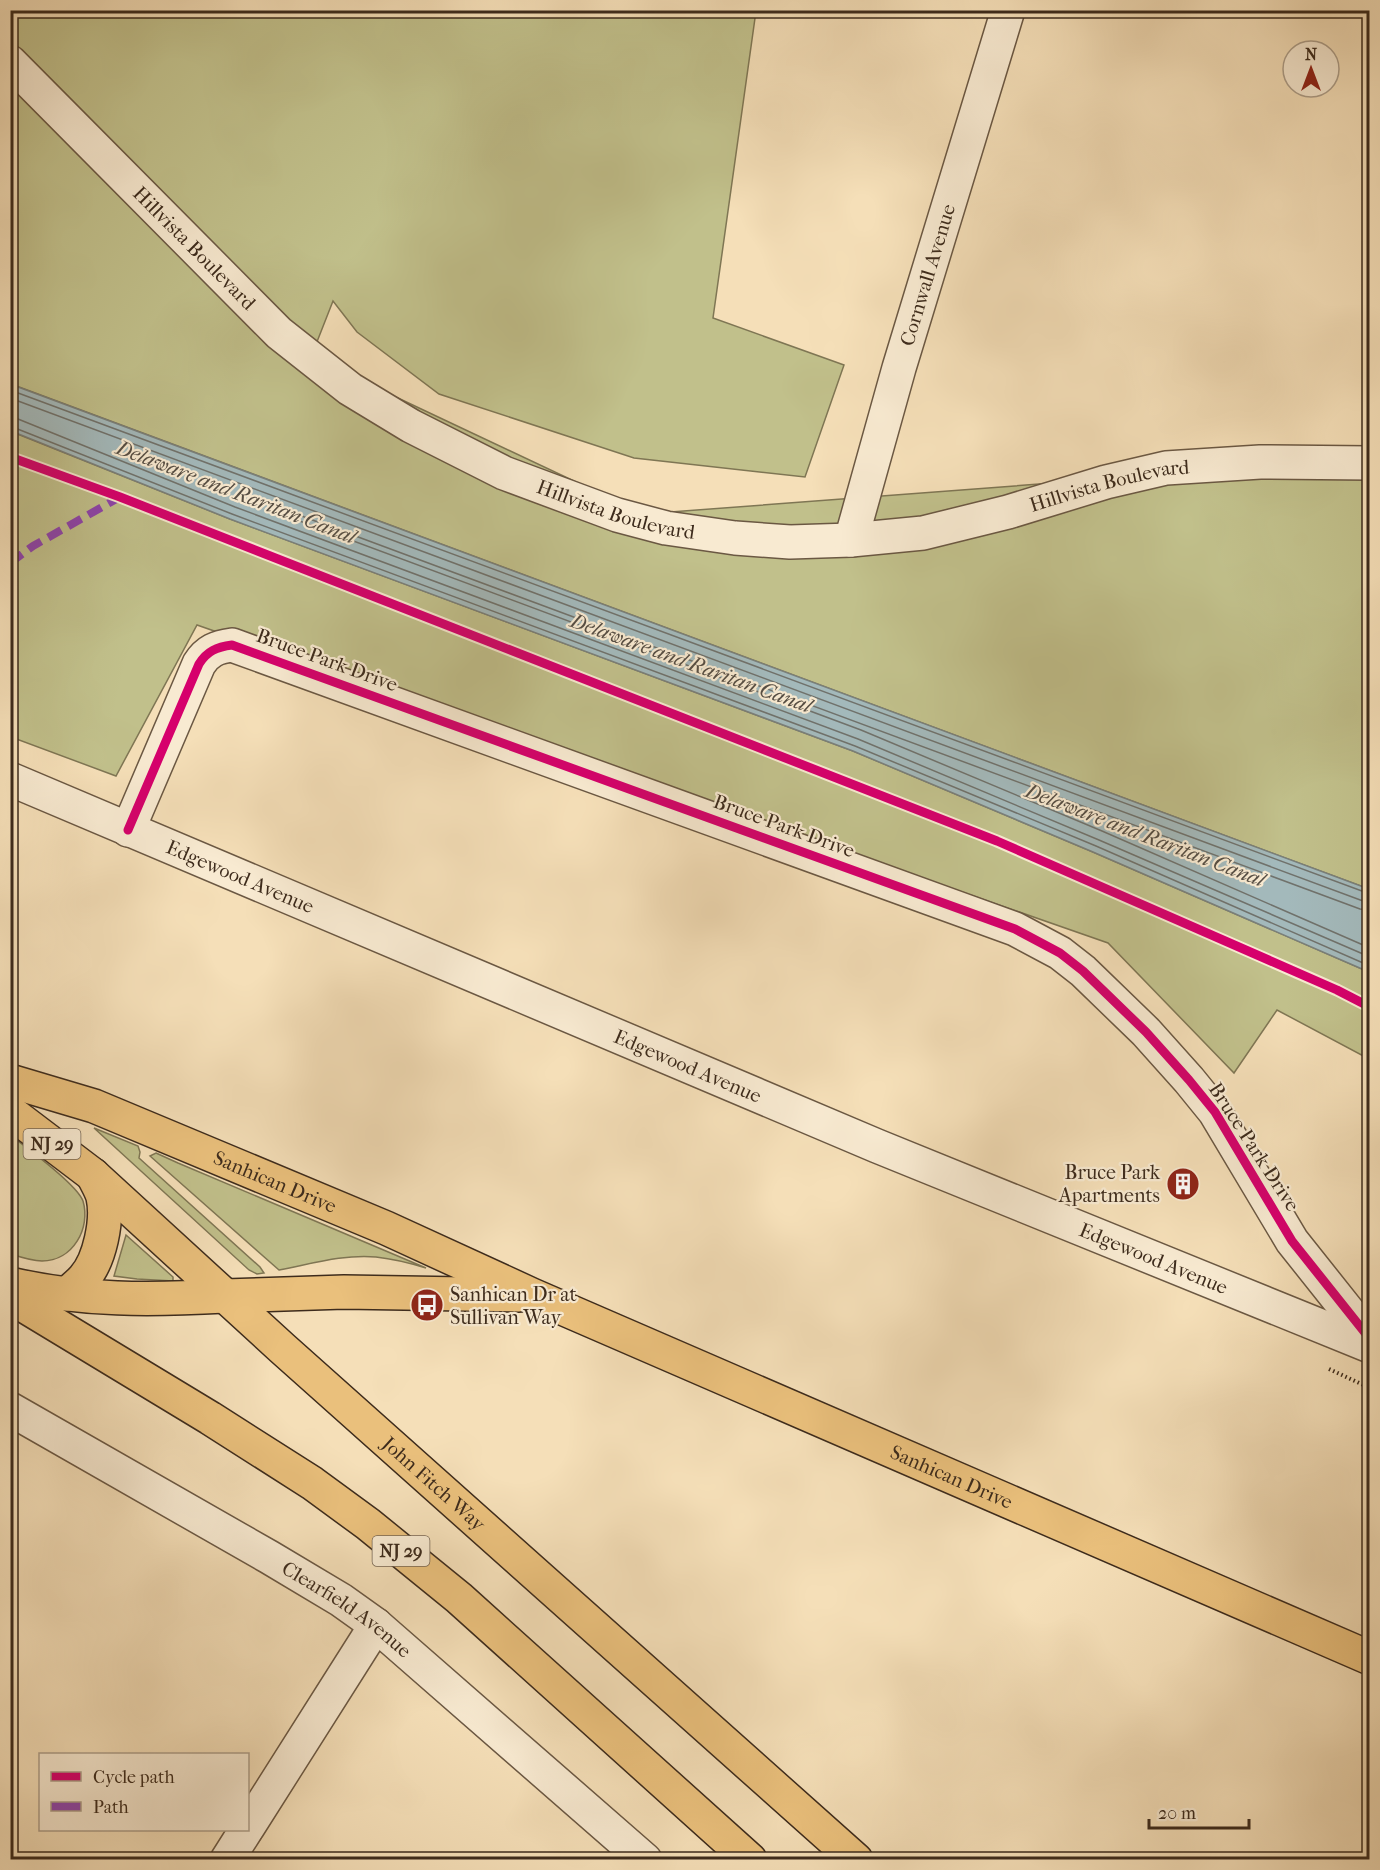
<svg xmlns="http://www.w3.org/2000/svg" width="1380" height="1870" viewBox="0 0 1380 1870" font-family="'IM FELL French Canon',serif">
	<style>
		.green { fill: #c1c08b; stroke: #7f7654; stroke-width: 1.5 }
		.water { fill: #a3b9bb; stroke: #7a807b; stroke-width: 1.5 }
		.lines { fill: none; stroke-linecap: round; stroke-linejoin: round }
		.shore { stroke: #70726c; stroke-width: 1.5 }
		.minor-casing { stroke: #6b5843; stroke-width: 36 }
		.major-casing { stroke: #3d2b1c; stroke-width: 36 }
		.highway-casing { stroke: #3d2b1c; stroke-width: 36 }
		.path { stroke: #3d2b1c; stroke-width: 4; stroke-dasharray: 1.5 3; stroke-linecap: butt }
		.minor { stroke: #f8ead1; stroke-width: 33 }
		.major { stroke: #eac07c; stroke-width: 33 }
		.highway { stroke: #eac07c; stroke-width: 33 }
		.quiet { stroke: #8e44ad; stroke-width: 8; stroke-dasharray: 15 8; stroke-linecap: butt }
		.cycleway-casing { stroke: #f8ead1; stroke-width: 13 }
		.cycleway { stroke: #d6006c; stroke-width: 9 }
		.labels { text-anchor: middle; dominant-baseline: central; stroke-width: 4.5; stroke-linejoin: round; paint-order: stroke }
		.shield { fill: #f8ead1; stroke: #756452; stroke-width: 1.5 }
		.shield-label { font-size: 18px; font-weight: bold; fill: #3d2b1c }
		.street-label { font-size: 20px; fill: #3d2b1c; stroke: #f8ead1 }
		.poi-label { font-size: 20px; fill: #3d2b1c; stroke: #f8ead1; text-anchor: end }
		.water-label { font-size: 21px; font-style: italic; fill: #564e44; stroke: #f8ead1 }
	</style>
	<rect width="100%" height="100%" fill="#f5dfb8"/>
	<filter id="stains"><feTurbulence type="fractalNoise" baseFrequency=".00333" numOctaves="4"/><feColorMatrix values="0 0 0 0 .2 0 0 0 0 .09 0 0 0 0 .02 0 0 0 .5 -.17"/></filter>
	<radialGradient id="worn" r=".72"><stop offset=".6" stop-color="#630" stop-opacity="0"/><stop offset="1" stop-color="#630" stop-opacity=".3"/></radialGradient>
	<!-- green -->
	<g class="green">
		<path d="M10 11H756L713 318 844 365 805 477 634 458 439 394 357 332 333 301 311 357 644 514 1369 459V889L11 384Z"/>
		<path d="M10 431 230 519 853 751 1093 852 1369 972V1059L1277 1010 1234 1073 1108 943 197 625 116 776 11 737Z"/>
		<path d="M94 1128 138 1146 140 1152 139 1158 260 1267 264 1273 257 1274 249 1270Z"/>
		<path d="M10 1135C26 1147 77 1184 83 1201 91 1228 73 1261 42 1261 32 1261 20 1257 11 1254Z"/>
		<path d="M156 1153 178 1163 426 1268C410 1263 394 1259 376 1257 344 1254 311 1264 279 1270L150 1156Z"/>
		<path d="M126 1235 173 1277V1281L137 1279 114 1276Z"/>
	</g>
	<!-- water -->
	<path class="water" d="M10 384 1369 889V972L1093 852 853 751 230 519 11 431Z"/>
	<g class="lines">
		<!-- shore -->
		<g class="shore">
			<path d="M10 390 1370 894"/>
			<path d="M10 398 1363 901H1370"/>
			<path d="M10 418 18 419 235 507 858 739 1099 840 1370 957"/>
			<path d="M10 426 232 514 855 746 1096 846 1370 966"/>
			<path d="M1370 910 1360 909 299 515 295 517 297 520 861 730 1102 831 1370 948"/>
		</g>
		<defs>
			<g id="minor">
				<path id="s1" d="M10 62 279 333 350 389 411 426 504 473 617 515 666 528 735 538 790 542 851 540 923 533 1008 512 1106 482 1166 468 1260 462 1370 463"/>
				<path id="s2" d="M851 540 899 368 1008 10"/>
				<path id="s3" d="M10 779 877 1146 1370 1346"/>
				<path d="M128 830 199 664C207 651 217 647 232 645L1015 929 1060 953 1083 971 1146 1032 1189 1080 1215 1112 1292 1241 1370 1339"/>
				<path id="s4" d="M10 1409 269 1557 341 1600 376 1625 645 1860"/>
				<path d="M248 1827 376 1625"/>
				<path d="M227 1860 246 1830"/>
			</g>
			<g id="major">
				<path id="s5" d="M10 1081 94 1106 386 1228 532 1295 1370 1658"/>
				<path d="M225 1296 344 1292 519 1295"/>
			</g>
			<g id="highway">
				<path id="s6" d="M10 1112 93 1175 282 1348 856 1860"/>
				<path d="M10 1284C82 1301 152 1300 225 1296"/>
				<path d="M67 1294C72 1289 79 1284 84 1278 100 1260 108 1220 103 1197 101 1189 96 1182 93 1175"/>
				<path d="M10 1297 210 1418 312 1483 368 1524 459 1598 750 1860"/>
			</g>
		</defs>
		<!-- minor casing -->
		<use href="#minor" class="minor-casing"/>
		<!-- major casing -->
		<use href="#major" class="major-casing"/>
		<!-- highway casing -->
		<use href="#highway" class="highway-casing"/>
		<!-- path -->
		<path class="path" d="M1329 1369 1370 1388"/>
		<!-- minor -->
		<use href="#minor" class="minor"/>
		<!-- major -->
		<use href="#major" class="major"/>
		<!-- highway -->
		<use href="#highway" class="highway"/>
		<!-- quiet -->
		<path class="quiet" d="M10 563 33 546 120 497"/>
		<defs>
			<g id="cycleway">
				<path d="M10 457 120 497 997 841 1337 990 1370 1007"/>
				<path d="M128 830 199 664C207 651 217 647 232 645L1015 929 1060 953 1083 971 1146 1032 1189 1080 1215 1112 1292 1241 1370 1339"/>
			</g>
		</defs>
		<!-- cycleway casing -->
		<use href="#cycleway" class="cycleway-casing"/>
		<!-- cycleway -->
		<use href="#cycleway" class="cycleway"/>
	</g>
	<!-- icons -->
	<defs>
		<symbol id="building-disc" viewBox="-11 -11 22 22"><circle r="9.5" fill="#8f2418" stroke="#f8ead1"/><path d="M-4-6H4V6H1V3H-1V6H-4ZM-2.5-4.3h1.7v1.8h-1.7ZM.8-4.3h1.7v1.8H.8ZM-2.5-1h1.7V.8h-1.7ZM.8-1h1.7V.8H.8Z" fill="#fff"/></symbol>
		<symbol id="bus-disc" viewBox="-11 -11 22 22"><circle r="9.5" fill="#8f2418" stroke="#f8ead1"/><path d="M-5-6H5V4H4V6H2V4H-2V6H-4V4H-5ZM-3.5-4V0h7V-4ZM-3.5 1.2v1.5H-2V1.2ZM2 1.2v1.5H3.5V1.2Z" fill="#fff"/></symbol>
	</defs>
	<g fill-rule="evenodd">
		<use href="#building-disc" x="1164" y="1165" width="38" height="38"/>
		<use href="#bus-disc" x="408" y="1286" width="38" height="38"/>
	</g>
	<g class="labels">
		<!-- shield labels -->
		<g class="shield">
			<rect x="23.5" y="1129" width="57" height="30" rx="4.5"/>
			<rect x="372.5" y="1536" width="57" height="30" rx="4.5"/>
		</g>
		<g class="shield-label">
			<text x="52" y="1144">NJ 29</text>
			<text x="401" y="1551">NJ 29</text>
		</g>
		<!-- street labels -->
		<g class="street-label">
			<text stroke="none"><textPath href="#s1" startOffset="262">Hillvista Boulevard</textPath></text>
			<text stroke="none"><textPath href="#s2" startOffset="276">Cornwall Avenue</textPath></text>
			<text stroke="none"><textPath href="#s1" startOffset="1270">Hillvista Boulevard</textPath></text>
			<text stroke="none"><textPath href="#s1" startOffset="766">Hillvista Boulevard</textPath></text>
			<text transform="translate(327 660) rotate(20)">Bruce Park Drive</text>
			<text transform="translate(784 826) rotate(20)">Bruce Park Drive</text>
			<text stroke="none"><textPath href="#s3" startOffset="250">Edgewood Avenue</textPath></text>
			<text stroke="none"><textPath href="#s3" startOffset="736">Edgewood Avenue</textPath></text>
			<text transform="translate(1254 1147) rotate(57)">Bruce Park Drive</text>
			<text stroke="none"><textPath href="#s5" startOffset="284">Sanhican Drive</textPath></text>
			<text stroke="none"><textPath href="#s3" startOffset="1240">Edgewood Avenue</textPath></text>
			<text stroke="none"><textPath href="#s5" startOffset="1022">Sanhican Drive</textPath></text>
			<text stroke="none"><textPath href="#s6" startOffset="564">John Fitch Way</textPath></text>
			<text stroke="none"><textPath href="#s4" startOffset="392">Clearfield Avenue</textPath></text>
		</g>
		<!-- poi labels -->
		<g class="poi-label">
			<text x="1160" y="1172">Bruce Park<tspan x="1160" dy="23">Apartments</tspan></text>
			<text x="450" y="1294" text-anchor="start">Sanhican Dr at<tspan x="450" dy="23">Sullivan Way</tspan></text>
		</g>
		<!-- water labels -->
		<g class="water-label">
			<text transform="translate(236 492) rotate(21)">Delaware and Raritan Canal</text>
			<text transform="translate(691 663) rotate(20)">Delaware and Raritan Canal</text>
			<text transform="translate(1145 835) rotate(21)">Delaware and Raritan Canal</text>
		</g>
	</g>
	<!-- margin -->
	<rect width="1380" height="1870" fill="none" stroke="#f5dfb8" stroke-width="36"/>
	<rect x="12" y="12" width="1356" height="1846" fill="none" stroke="#3d2b1c" stroke-width="3"/>
	<rect x="18" y="18" width="1344" height="1834" fill="none" stroke="#3d2b1c" stroke-width="1.5"/>
	<!-- legend -->
	<rect x="39" y="1753" width="210" height="78" fill="#f8ead1" stroke="#ad9e89" stroke-width="1.5"/>
	<rect x="51" y="1772" width="30" height="9" fill="#d6006c" stroke="#ad9e89" stroke-width="1.5"/>
	<text x="93" y="1783" font-size="18" fill="#3d2b1c">Cycle path</text>
	<rect x="51" y="1802" width="30" height="9" fill="#8e44ad" stroke="#ad9e89" stroke-width="1.5"/>
	<text x="93" y="1813" font-size="18" fill="#3d2b1c">Path</text>
	<!-- north arrow -->
	<g transform="translate(1311 69)"><circle r="28" fill="#f8ead1" stroke="#ad9e89" stroke-width="1.5"/>
	<path d="M0-4.5L10 22L0 15L-10 22Z" fill="#8f2418"/>
	<text y="-9" font-size="16" font-weight="bold" text-anchor="middle" fill="#3d2b1c">N</text>
	</g>
	<!-- scale -->
	<path d="M1149 1819v9h100v-9" fill="none" stroke="#3d2b1c" stroke-width="3"/>
	<text x="1158" y="1819" font-size="18" fill="#3d2b1c" stroke="#f8ead1" stroke-width="4.5" paint-order="stroke">20 m</text>
	<rect width="100%" height="100%" filter="url(#stains)"/>
	<rect width="100%" height="100%" fill="url(#worn)"/>
</svg>
